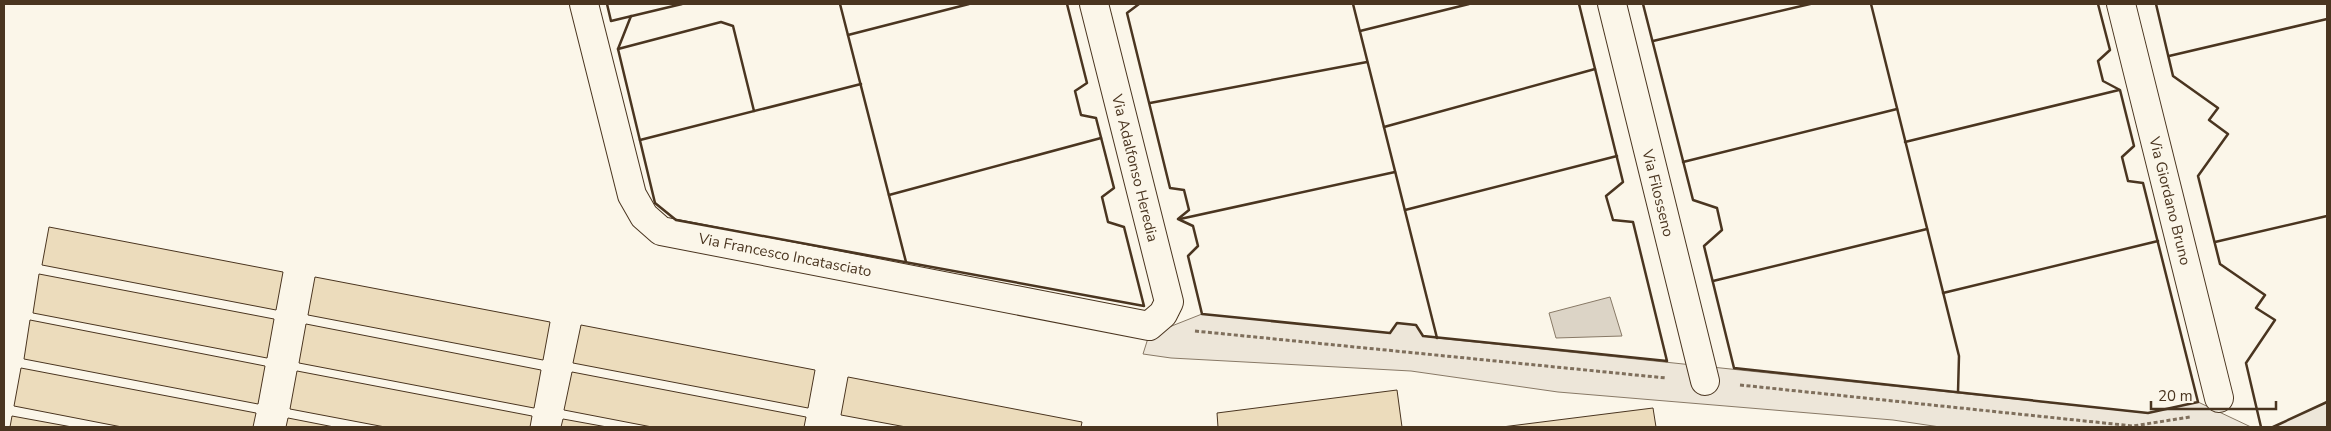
<svg xmlns="http://www.w3.org/2000/svg" width="2331" height="431" viewBox="0 0 2331 431" font-family="'Nunito Sans',sans-serif">
	<style>
		.green { fill: #ede6d9; stroke: #887966 }
		.water { fill: #dcd4c6; stroke: #887966 }
		.building { fill: #ecdcbc; stroke: #4a3520 }
		.lines { fill: none; stroke-linecap: round; stroke-linejoin: round }
		.minor-casing { stroke: #4a3520; stroke-width: 30 }
		.path { stroke: #7f6f5c; stroke-width: 3; stroke-dasharray: 4 2.5; stroke-linecap: butt }
		.minor { stroke: #fbf6e9; stroke-width: 28 }
		.wall { stroke: #4a3520; stroke-width: 2.5 }
		.labels { text-anchor: middle; dominant-baseline: central; stroke-width: 4; stroke-linejoin: round; paint-order: stroke }
		.street-label { font-size: 15px; fill: #4a3520; stroke: #fbf6e9 }
	</style>
	<rect width="100%" height="100%" fill="#fbf6e9"/>
	<!-- green -->
	<g class="green">
		<path d="M1202 314 1390 333 1397 323 1416 325 1423 336 1437 338 2147 413 2198 402 2251 427H1940L1893 420 1558 392 1411 371 1171 358 1143 354 1149 335Z"/>
		<path d="M2327 402V427H2273Z"/>
	</g>
	<!-- water -->
	<path class="water" d="M1610 297 1622 336 1556 338 1549 313Z"/>
	<!-- building -->
	<g class="building">
		<path d="M49 227 283 272 276 310 42 265Z"/>
		<path d="M39 274 274 319 267 358 33 313Z"/>
		<path d="M315 277 550 322 543 360 308 315Z"/>
		<path d="M30 320 265 366 258 404 24 359Z"/>
		<path d="M306 324 541 370 534 408 299 363Z"/>
		<path d="M581 325 815 370 808 408 573 363Z"/>
		<path d="M21 368 256 413 253 427H122L14 406Z"/>
		<path d="M297 371 532 416 530 427H385L290 409Z"/>
		<path d="M572 372 806 417 804 427H652L564 410Z"/>
		<path d="M848 377 1082 422 1081 427H906L841 415Z"/>
		<path d="M1397 390 1402 427H1218L1217 413Z"/>
		<path d="M1653 408 1656 427H1502Z"/>
		<path d="M12 416 72 427H10Z"/>
		<path d="M288 418 334 427H286Z"/>
		<path d="M563 419 607 427H561Z"/>
	</g>
	<g class="lines">
		<defs>
			<g id="minor">
				<path d="M584 4 632 195 644 216 661 231 1149 326 1163 314 1169 302 1094 4"/>
				<path d="M1612 4 1705 381"/>
				<path d="M2121 4 2219 398"/>
			</g>
		</defs>
		<!-- minor casing -->
		<use href="#minor" class="minor-casing"/>
		<!-- path -->
		<g class="path">
			<path d="M1195 331 1666 378"/>
			<path d="M1740 385 2133 426 2190 417"/>
		</g>
		<!-- minor -->
		<use href="#minor" class="minor"/>
		<!-- wall -->
		<g class="wall">
			<path d="M607 4 611 21 682 4"/>
			<path d="M840 4 906 262"/>
			<path d="M1139 4 1127 13 1170 188 1184 190 1189 210 1178 219 1193 226 1198 246 1188 256 1202 314 1390 333 1397 323 1416 325 1423 336 1667 361 1633 222 1613 220 1606 196 1623 182 1579 4"/>
			<path d="M1353 4 1437 338"/>
			<path d="M1643 4 1693 200 1717 208 1722 230 1704 246 1734 368 2148 413 2198 402 2143 183 2128 181 2122 157 2134 146 2120 90 2103 81 2098 61 2110 50 2098 4"/>
			<path d="M1871 4 1959 356 1958 392"/>
			<path d="M2156 4 2173 76 2218 108 2209 120 2228 134 2198 176 2220 264 2265 295 2256 308 2275 320 2246 363 2261 427"/>
			<path d="M631 16 618 49 655 203 676 220 1144 306 1124 227 1108 222 1102 197 1114 188 1096 118 1081 115 1075 91 1087 83 1067 4"/>
			<path d="M1360 31 1469 4"/>
			<path d="M848 35 969 4"/>
			<path d="M1653 41 1810 4"/>
			<path d="M618 49 721 22 733 26 754 111"/>
			<path d="M2169 56 2327 19"/>
			<path d="M1150 103 1367 62"/>
			<path d="M1384 127 1595 69"/>
			<path d="M640 140 861 84"/>
			<path d="M1905 142 2119 90"/>
			<path d="M1683 162 1897 109"/>
			<path d="M889 195 1101 138"/>
			<path d="M1405 210 1617 156"/>
			<path d="M1180 219 1395 172"/>
			<path d="M2215 242 2327 216"/>
			<path d="M1713 281 1927 229"/>
			<path d="M1943 293 2158 241"/>
			<path d="M2273 427 2327 402"/>
		</g>
	</g>
	<g class="labels">
		<!-- street labels -->
		<g class="street-label">
			<text transform="translate(1135 168) rotate(76)">Via Adalfonso Heredia</text>
			<text transform="translate(1658 193) rotate(76)">Via Filosseno</text>
			<text transform="translate(2170 201) rotate(76)">Via Giordano Bruno</text>
			<text transform="translate(785 255) rotate(11)">Via Francesco Incatasciato</text>
		</g>
	</g>
	<!-- border -->
	<rect width="2331" height="431" fill="none" stroke="#4a3520" stroke-width="10"/>
	<!-- scale -->
	<path d="M2151 401v8h125v-8" fill="none" stroke="#4a3520" stroke-width="2.5"/>
	<text x="2158" y="401" font-size="15" fill="#4a3520" stroke="#fbf6e9" stroke-width="4" paint-order="stroke">20 m</text>
</svg>
